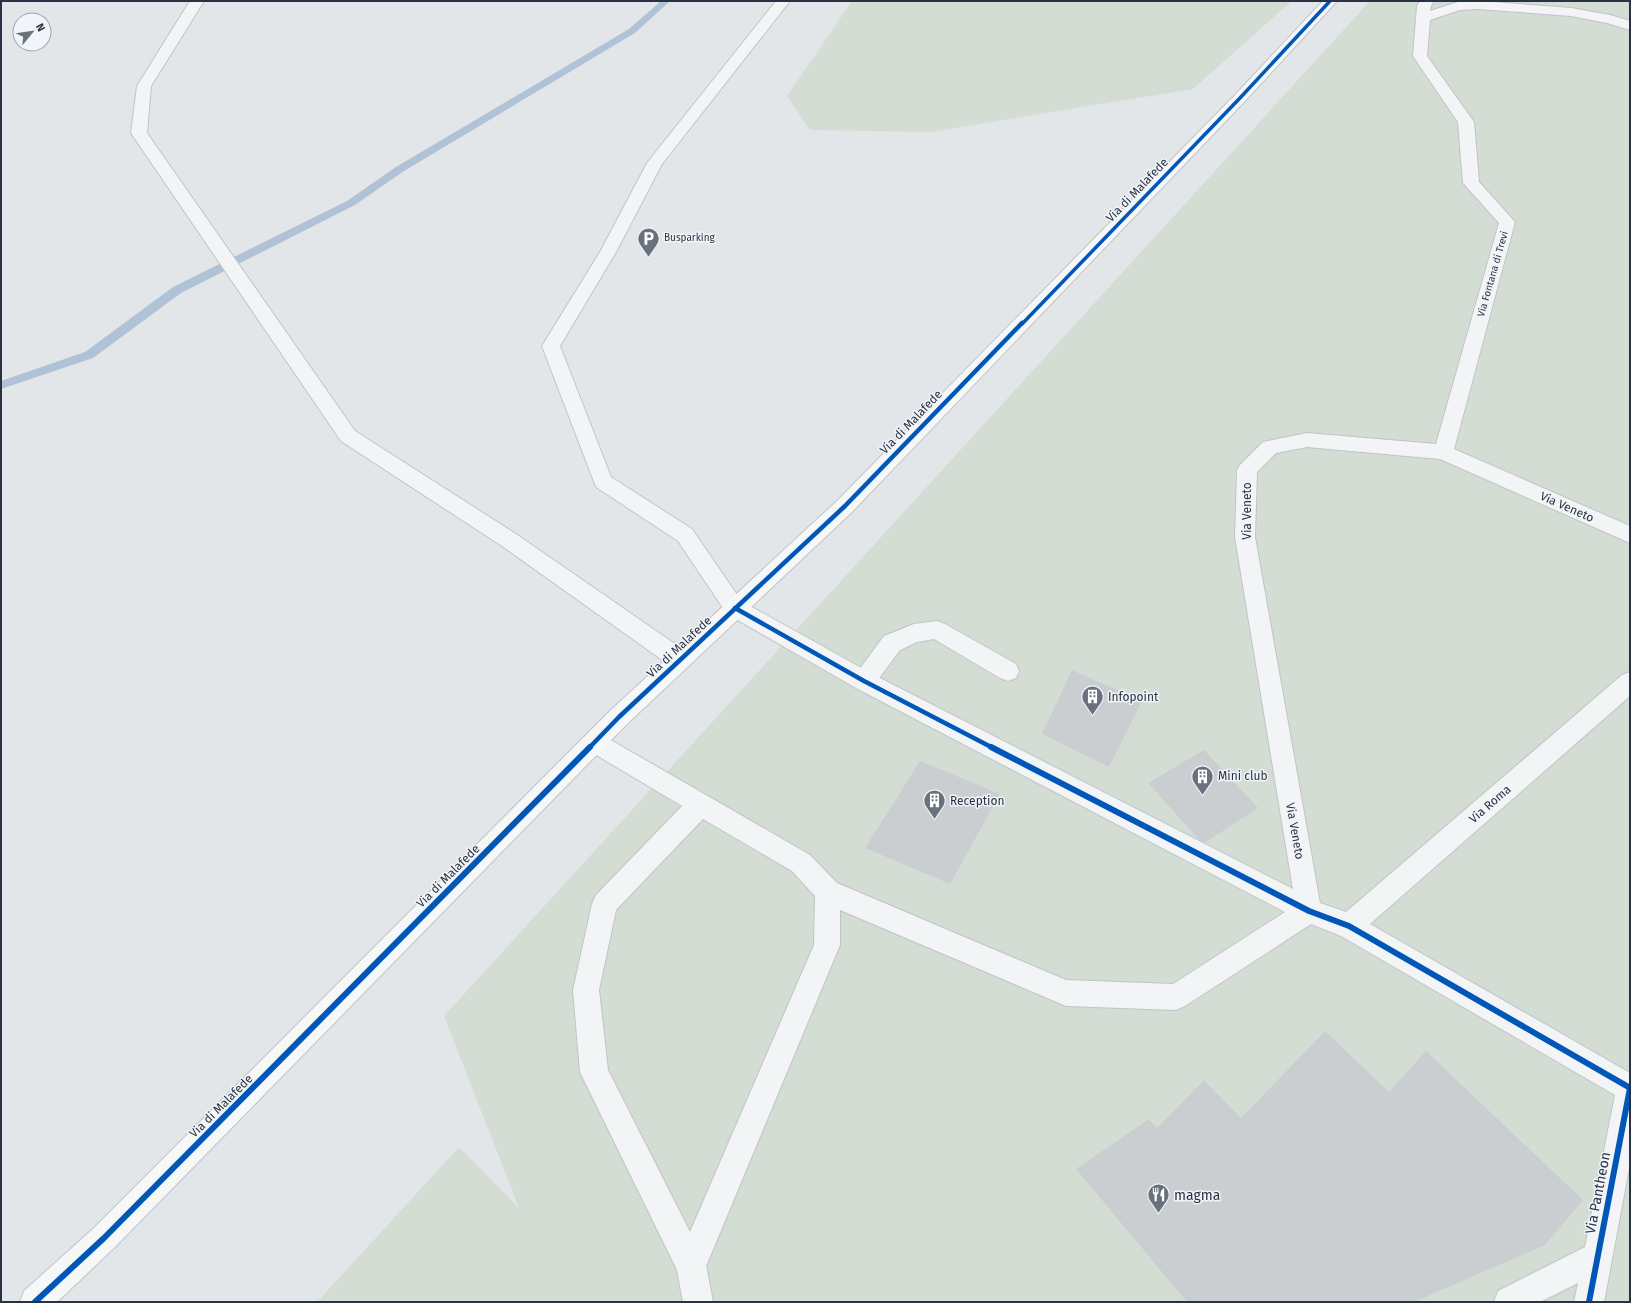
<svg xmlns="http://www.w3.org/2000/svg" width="1631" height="1303" viewBox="0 0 1631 1303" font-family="'Fira Sans',sans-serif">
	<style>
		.green { fill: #d4ddd4 }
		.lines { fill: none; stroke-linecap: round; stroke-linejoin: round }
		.stream { fill: #b0c2d5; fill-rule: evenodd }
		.building { fill: #cbced1 }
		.lane-casing { stroke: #c1c4c7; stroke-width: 2 }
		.street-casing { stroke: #c1c4c7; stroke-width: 2 }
		.secondary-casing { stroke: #c1c4c7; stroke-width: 2 }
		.lane { fill: #f3f4f5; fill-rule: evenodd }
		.street { fill: #f3f4f5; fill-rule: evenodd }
		.secondary { fill: #f6f7f7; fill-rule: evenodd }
		.cycleway-far2-casing { stroke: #f1f4f8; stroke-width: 5.5 }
		.cycleway-far1-casing { stroke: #f1f4f8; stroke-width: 7 }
		.cycleway-casing { stroke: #f1f4f8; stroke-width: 8 }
		.cycleway-far2 { stroke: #0057b8; stroke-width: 3.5 }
		.cycleway-far1 { stroke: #0057b8; stroke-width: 4.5 }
		.cycleway { stroke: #0057b8; stroke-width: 6 }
		.labels { text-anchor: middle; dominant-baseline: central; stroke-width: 3; stroke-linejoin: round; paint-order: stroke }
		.far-poi-label { font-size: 10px; fill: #283243; stroke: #f1f4f8; text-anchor: start }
		.far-street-label { font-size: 10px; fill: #283243; stroke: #f1f4f8 }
		.street-label { font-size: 12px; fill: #283243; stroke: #f1f4f8 }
		.poi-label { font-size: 12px; fill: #283243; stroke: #f1f4f8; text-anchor: start }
		.near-street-label { font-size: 14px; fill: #283243; stroke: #f1f4f8 }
		.near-poi-label { font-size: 14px; fill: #283243; stroke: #f1f4f8; text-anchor: start }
	</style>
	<rect width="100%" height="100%" fill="#e3e6e9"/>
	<!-- green -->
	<g class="green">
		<path d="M852 1H1292L1193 89 931 132 810 130 787 96Z"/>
		<path d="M1370 1H1630V1302H317L459 1147 519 1208 444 1016Z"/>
	</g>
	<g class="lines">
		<!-- stream -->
		<path class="stream" d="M661 1H670L635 33 404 171 355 205 181 293 93 358 1 389V381L85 352 173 287 347 201 396 167 629 29Z"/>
	</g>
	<!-- building -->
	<g class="building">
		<path d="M1072 670 1142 701 1109 767 1042 734Z"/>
		<path d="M1204 750 1258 808 1203 844 1148 783Z"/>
		<path d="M920 761 1000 794 950 884 865 848Z"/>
		<path d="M1325 1031 1389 1092 1426 1051 1583 1200 1545 1245 1414 1302H1187L1076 1169 1149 1119 1157 1128 1204 1080 1241 1118Z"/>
	</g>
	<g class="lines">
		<defs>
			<g id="lane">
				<path d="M190 1H204L151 86 147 133 355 431 516 534 688 653 691 660 688 667 680 669 672 667 502 546 341 441 131 133 137 86Z"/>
				<path d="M776 1H790L662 164 616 252 560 346 611 477 692 529 746 608 743 614 735 617 727 614 678 541 596 487 542 346 600 252 647 163Z"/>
				<path d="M937 621 945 624 1016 664 1019 671 1016 678 1008 681 1000 678 934 639 917 642 900 650 872 688 864 691 856 688 853 681 856 674 884 636 914 624Z"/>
				<path d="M691 1250 702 1254 706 1265 713 1302H683L676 1265 680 1254Z"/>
			</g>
			<path id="street" d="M1420 1H1434L1431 6 1430 11 1458 2 1479 1 1571 8 1610 15 1630 21V30L1607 23 1571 16 1478 9 1460 10 1430 20 1427 56 1474 122 1479 182 1515 222 1454 449 1630 526V543L1440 459 1307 447 1276 453 1257 472 1255 537 1320 903 1346 912 1622 675 1630 672V696L1370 924 1630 1073V1163L1604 1302H1574L1578 1283 1540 1302H1494L1498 1291 1585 1247 1615 1095 1341 936 1311 924 1185 1006 1176 1010 1066 1006 840 910V945L702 1276 691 1280 680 1276 580 1072 573 990 592 904 596 895 682 806 586 749 582 742 586 735 594 732 602 735 810 855 837 883 1066 980 1173 984 1285 912 856 688 727 614 724 608 727 602 735 599 743 602 872 674 1293 889 1235 537 1237 470 1240 465 1263 442 1307 433 1436 444 1499 223 1463 183 1458 122 1413 56 1417 6ZM703 819 792 871 815 896 814 945 690 1232 608 1070 599 990 616 910Z"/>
			<path id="secondary" d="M1323 1H1337L1245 101 852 512 627 724 114 1248 57 1302H20L24 1291 94 1228 611 710 838 500 1235 95Z"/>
		</defs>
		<!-- lane casing -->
		<use href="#lane" class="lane-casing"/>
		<!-- street casing -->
		<use href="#street" class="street-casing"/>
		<!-- secondary casing -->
		<use href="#secondary" class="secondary-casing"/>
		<!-- lane -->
		<use href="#lane" class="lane"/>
		<!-- street -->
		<use href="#street" class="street"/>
		<!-- secondary -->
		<use href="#secondary" class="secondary"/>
		<defs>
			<path id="cycleway-far2" d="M1022 324 1240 98 1330 1"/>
			<g id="cycleway-far1">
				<path d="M735 608 864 681 993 748"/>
				<path d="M589 748 619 717 845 506 1022 323"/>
			</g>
			<g id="cycleway">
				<path d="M991 747 1309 911 1349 926 1630 1088 1589 1302"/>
				<path d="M35 1302 104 1238 590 747"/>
			</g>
		</defs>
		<!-- cycleway-far2 casing -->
		<use href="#cycleway-far2" class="cycleway-far2-casing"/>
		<!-- cycleway-far1 casing -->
		<use href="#cycleway-far1" class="cycleway-far1-casing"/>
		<!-- cycleway casing -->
		<use href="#cycleway" class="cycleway-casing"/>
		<!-- cycleway-far2 -->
		<use href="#cycleway-far2" class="cycleway-far2"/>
		<!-- cycleway-far1 -->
		<use href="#cycleway-far1" class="cycleway-far1"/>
		<!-- cycleway -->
		<use href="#cycleway" class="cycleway"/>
	</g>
	<!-- icons -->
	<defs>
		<symbol id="parking-pin" viewBox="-11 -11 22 30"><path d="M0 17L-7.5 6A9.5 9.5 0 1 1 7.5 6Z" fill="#69717d" stroke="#f1f4f8"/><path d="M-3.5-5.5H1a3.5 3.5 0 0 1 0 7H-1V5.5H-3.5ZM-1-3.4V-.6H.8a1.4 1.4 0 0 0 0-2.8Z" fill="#fff"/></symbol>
		<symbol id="building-pin" viewBox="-11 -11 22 30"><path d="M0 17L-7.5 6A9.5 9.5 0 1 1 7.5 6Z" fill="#69717d" stroke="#f1f4f8"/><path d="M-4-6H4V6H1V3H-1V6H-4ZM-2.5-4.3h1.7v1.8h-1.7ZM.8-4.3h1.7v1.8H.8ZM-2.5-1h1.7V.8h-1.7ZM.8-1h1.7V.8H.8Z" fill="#fff"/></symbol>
		<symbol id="restaurant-pin" viewBox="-11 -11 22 30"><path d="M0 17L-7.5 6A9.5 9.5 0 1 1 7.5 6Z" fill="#69717d" stroke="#f1f4f8"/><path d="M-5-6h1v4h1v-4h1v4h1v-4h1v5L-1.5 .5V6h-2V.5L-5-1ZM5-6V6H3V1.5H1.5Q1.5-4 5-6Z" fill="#fff"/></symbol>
	</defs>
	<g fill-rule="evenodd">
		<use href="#parking-pin" x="636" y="226" width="25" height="34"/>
		<use href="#building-pin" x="1080" y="684" width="25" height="34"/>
		<use href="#building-pin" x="1190" y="764" width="25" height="34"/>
		<use href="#building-pin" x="922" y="788" width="25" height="34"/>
		<use href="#restaurant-pin" x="1146" y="1182" width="25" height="34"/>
	</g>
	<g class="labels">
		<!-- far-poi labels -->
		<g class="far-poi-label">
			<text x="664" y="238">Busparking</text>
		</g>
		<!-- far-street labels -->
		<g class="far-street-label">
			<text transform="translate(1493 274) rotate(-74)">Via Fontana di Trevi</text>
		</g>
		<!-- street labels -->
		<g class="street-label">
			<text transform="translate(1137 190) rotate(-46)">Via di Malafede</text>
			<text transform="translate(911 422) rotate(-46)">Via di Malafede</text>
			<text transform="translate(1567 507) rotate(24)">Via Veneto</text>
			<text transform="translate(1247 511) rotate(-90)">Via Veneto</text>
			<text transform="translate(679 647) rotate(-43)">Via di Malafede</text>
			<text transform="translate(1490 804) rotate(-41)">Via Roma</text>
			<text transform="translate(1295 831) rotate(80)">Via Veneto</text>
			<text transform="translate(448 876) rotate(-45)">Via di Malafede</text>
			<text transform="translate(221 1106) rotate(-45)">Via di Malafede</text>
		</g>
		<!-- poi labels -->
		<g class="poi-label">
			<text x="1108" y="697">Infopoint</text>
			<text x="1218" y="776">Mini club</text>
			<text x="950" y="801">Reception</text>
		</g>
		<!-- near-street labels -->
		<g class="near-street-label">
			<text transform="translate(1598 1193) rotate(-79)">Via Pantheon</text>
		</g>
		<!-- near-poi labels -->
		<g class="near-poi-label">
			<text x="1174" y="1195">magma</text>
		</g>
	</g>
	<!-- border -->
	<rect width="1631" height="1303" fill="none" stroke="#283243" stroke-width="4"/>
	<!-- north arrow -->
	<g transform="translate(32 32) rotate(61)"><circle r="19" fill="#f1f4f8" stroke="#a1a6b0"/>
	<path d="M0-3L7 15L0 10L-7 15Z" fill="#69717d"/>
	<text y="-6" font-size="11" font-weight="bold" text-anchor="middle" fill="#283243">N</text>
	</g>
</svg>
